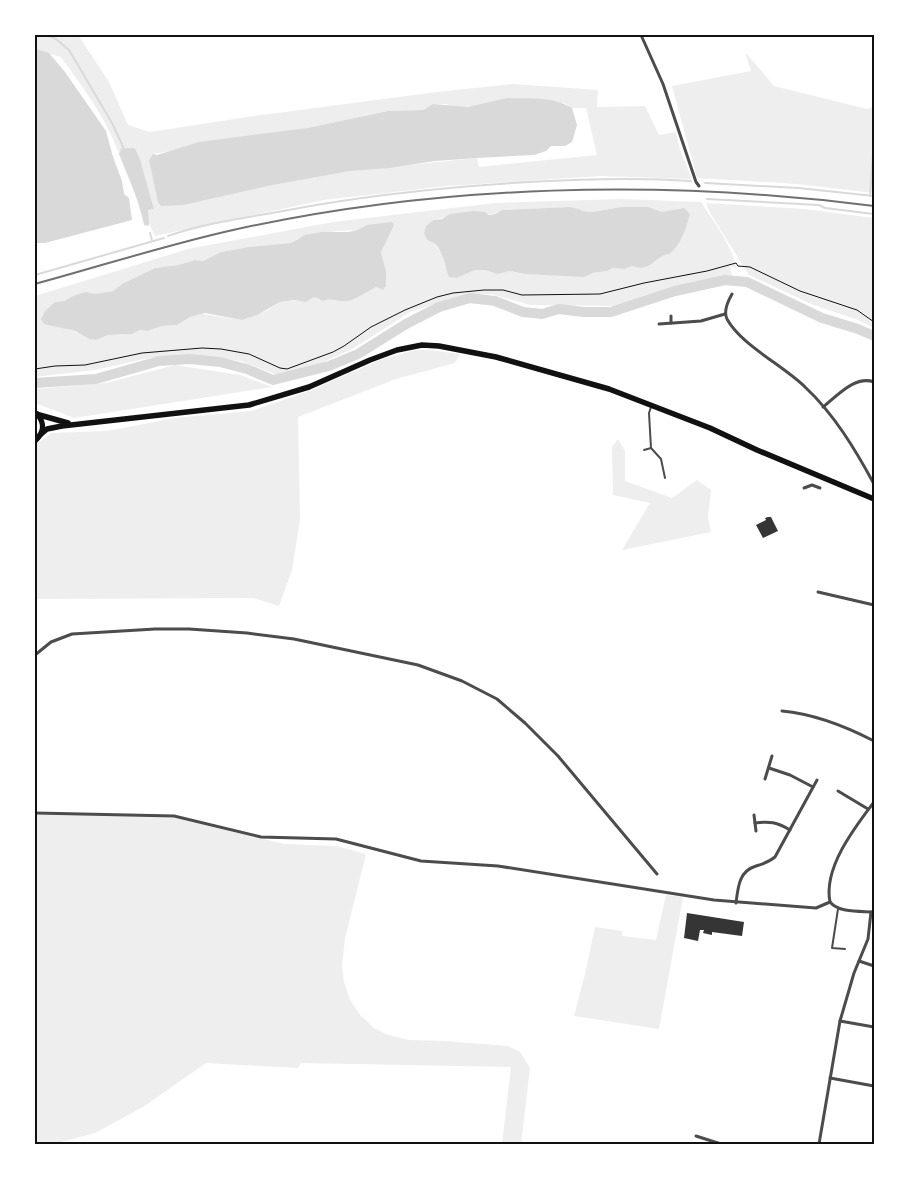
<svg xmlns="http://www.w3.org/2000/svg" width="909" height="1179" viewBox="0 0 909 1179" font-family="Quicksand,sans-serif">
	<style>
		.green { fill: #eee; fill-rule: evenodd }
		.water { fill: #d9d9d9 }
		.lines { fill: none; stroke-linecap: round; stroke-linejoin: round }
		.stream { stroke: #d9d9d9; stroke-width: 2 }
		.river { stroke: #d9d9d9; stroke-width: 10 }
		.building { fill: #353535 }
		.path { stroke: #111; stroke-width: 1 }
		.service { stroke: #4c4c4c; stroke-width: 2 }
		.minor { stroke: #4c4c4c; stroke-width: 3 }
		.trunk { stroke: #111; stroke-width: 5.5 }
		.rail { stroke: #707070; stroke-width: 2 }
		.neatline { fill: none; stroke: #111; stroke-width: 2 }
	</style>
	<rect width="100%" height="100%" fill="#fff"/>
	<!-- green -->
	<g class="green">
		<path d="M35 35H78L109 82 128 125 150 132 254 116 437 92 513 84 598 90 597 107 645 106 659 135 676 132 680 150 692 179 601 176 447 186 324 200 155 236 149 224 147 210 154 209 140 159 135 148 121 150 119 154C106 117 83 88 61 57L35 50ZM564 103 572 108H586L597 155 479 167 477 158 350 171 268 186 184 205 153 154 307 128 388 111 423 110 433 104H445L458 107Z"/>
		<path d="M745 52 774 86 867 109 874 107V193L798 184 697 178 672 86 751 71Z"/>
		<path d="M622 199 701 202C714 223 732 244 736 268L730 266 732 275 691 282 677 288 613 306 530 305 491 294H466L410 312 354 348 324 362 280 376 241 361 190 354 149 358 95 370 35 377V296L188 249 333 222 495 203ZM570 207 579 209 582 211 592 212 621 207H648L662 212 672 211 690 214C686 229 680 244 670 254 655 254 649 273 633 266L624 269 613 268 607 271 575 276 525 274 510 271 493 273 485 270H475L457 278 445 267 442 253 431 241 432 220C446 218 457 212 472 212 485 211 490 218 502 210ZM367 225 383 246 381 252 386 278 383 290 376 287C369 290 357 298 351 299 340 302 330 298 319 300L314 297 301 300 280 302 266 311 242 320 202 314 190 317 177 325 162 326 147 331 140 330 122 335H108L96 340 89 339 76 331 69 330 42 316 55 302 64 301 73 296 86 293 95 294 113 291 123 284 155 268 178 265 195 260 203 261 221 252 249 247 291 243 298 238 337 231 357 230Z"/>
		<path d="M706 203 805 209 874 218V328L858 320 811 304 749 275 710 213Z"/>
		<path d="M415 350H430L460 354 455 363 396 379 298 417 300 520 292 570 279 606 253 598 35 599V446L51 433 107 431 175 418 251 411 312 390 380 360Z"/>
		<path d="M175 365 240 375 272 387 74 418 35 403V389L106 383Z"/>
		<path d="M618 439 625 451V481L672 498 697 480 711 490 708 517 711 532 622 550 650 503 613 495 612 447Z"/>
		<path d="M81 814 174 818 285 844 336 846 366 854 345 938 342 965 344 982 350 1000 361 1016 374 1028 388 1035 409 1040 445 1041 508 1046 520 1052 530 1068 521 1144H502L511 1067 301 1063 298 1068 206 1063 143 1107 95 1133 54 1144H35V815Z"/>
		<path d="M666 895 683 897 659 1029 574 1016 585 974 595 927 622 931V936L656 940Z"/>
	</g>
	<!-- water -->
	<g class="water">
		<path d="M35 49 49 53 65 72 106 131 113 157 122 181 124 194 129 198 132 220 45 243H35Z"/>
		<path d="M507 98C529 99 552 96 572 108L577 125 572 142 565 146H551L546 151 534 155 477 158 435 161 389 168 350 171 268 186 184 205 161 206 158 202 149 160 153 154 157 155 199 142 307 128 388 111 423 110 433 104 468 107Z"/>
		<path d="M130 148H135L140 159 154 209 148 210 149 224 148 226 144 225C139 200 128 177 119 154L121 149Z"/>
		<path d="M570 207 579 209 582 211 592 212 621 207H648L662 212 684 208 690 214C686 229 681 244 670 254 656 254 650 274 633 266L624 269 613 268 607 271 593 273 584 277 525 274 510 271 497 274 485 270H475L457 278 449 277C443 263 444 245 427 240L424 233 426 226 433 220 442 219 450 214 473 211 485 212 489 215 495 214 502 210Z"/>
		<path d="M392 222 394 225 381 252 386 272V286L383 290 376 287C368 291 355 300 347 301 338 302 331 297 323 301L314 297 306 302 295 300 280 302 257 315 242 320 205 313 190 317 177 325 162 326 147 331 140 330 132 334 108 335 96 340 89 339 76 331 48 325 44 324 41 319 45 311 55 302 64 301 73 296 86 292 95 294 113 291 122 284 155 268 178 265 195 260 203 261 221 252 249 247 291 243 305 235 321 232H348L357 230 367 225Z"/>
	</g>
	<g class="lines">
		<!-- stream -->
		<g class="stream">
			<path d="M47 35 56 39 69 50 112 123 125 151"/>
			<path d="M705 183 798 188 874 196"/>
			<path d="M870 196 874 139"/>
			<path d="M707 199 819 205 825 208 874 214"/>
			<path d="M150 233 152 240"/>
			<path d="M168 236C205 223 244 218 283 211 364 195 445 187 528 182 582 179 637 177 691 181"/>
			<path d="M35 275 164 238"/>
		</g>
		<!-- river -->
		<path class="river" d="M35 383 96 379 159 361 190 359 220 362 247 369 273 380 329 366 358 354 406 324 439 307 470 298 495 301 523 312 542 314 559 309 584 312H611L675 291 725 280 747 282 822 318 858 329 874 336"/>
	</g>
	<!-- building -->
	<g class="building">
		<path d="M768 517H771L778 531 763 538 756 525 766 520 765 518Z"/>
		<path d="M687 913 744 922 742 936 712 932V935L703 933 704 930H700L698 941 684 938Z"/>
	</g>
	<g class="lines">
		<!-- path -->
		<path class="path" d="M35 369 55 366 85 365 142 353 202 348 221 349 249 354 280 368 287 369 333 352 344 346 371 327 405 310 437 297 453 293 484 290H503L522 295 600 294 644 283 707 271 736 263 738 266 750 267 800 291 857 310 874 322"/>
		<!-- service -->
		<g class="service">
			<path d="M651 407 649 413 651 448 661 459 665 478"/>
			<path d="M644 450 651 448"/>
			<path d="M838 909 832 948 845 949"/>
		</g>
		<!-- minor -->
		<g class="minor">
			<path d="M641 35 663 84 696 182 699 186"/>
			<path d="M732 294C728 301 723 311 727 319 741 345 784 366 805 387 834 414 855 449 874 484"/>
			<path d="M671 323V316"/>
			<path d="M659 324 701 321 725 314"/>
			<path d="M823 407C837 396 855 375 874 382"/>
			<path d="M804 488 812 485 820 488"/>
			<path d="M818 592 874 605"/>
			<path d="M35 655 51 642 72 634 155 629H189L247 633 294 639 418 665 462 681 497 699 525 723 558 756 657 874"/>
			<path d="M782 711C815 714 845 726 874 741"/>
			<path d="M769 768 790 775 813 787"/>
			<path d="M765 779 772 756"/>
			<path d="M838 791 868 809"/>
			<path d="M35 813 174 816 261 837 336 839 421 861 498 866 714 900 816 908 830 902"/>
			<path d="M754 815 756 831"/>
			<path d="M755 823C769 821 777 822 790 830"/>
			<path d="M830 902C823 868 855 827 874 802"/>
			<path d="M830 902C839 913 860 911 874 912"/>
			<path d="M736 903C738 887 739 871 756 866 763 864 769 862 775 857L817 780"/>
			<path d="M859 961 874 966"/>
			<path d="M840 1021 874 1027"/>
			<path d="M830 1078 874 1086"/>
			<path d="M696 1136 721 1144"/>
			<path d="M819 1144 840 1021 854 973 868 939 871 912"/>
		</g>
		<!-- trunk -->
		<g class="trunk">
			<path d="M36 414 68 423"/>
			<path d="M40 435 47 429 62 426 249 405 309 387 370 360 397 350 422 345 439 346 496 357 609 389 710 428 757 450 874 499"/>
			<path d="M35 441C44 433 45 423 37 414"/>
		</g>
		<!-- rail -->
		<path class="rail" d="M35 284C101 266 166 245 233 230 441 184 663 179 874 206"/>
	</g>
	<!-- border -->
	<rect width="909" height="1179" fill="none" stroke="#ffffff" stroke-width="72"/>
	<rect x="36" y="36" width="837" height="1107" class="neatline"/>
</svg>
